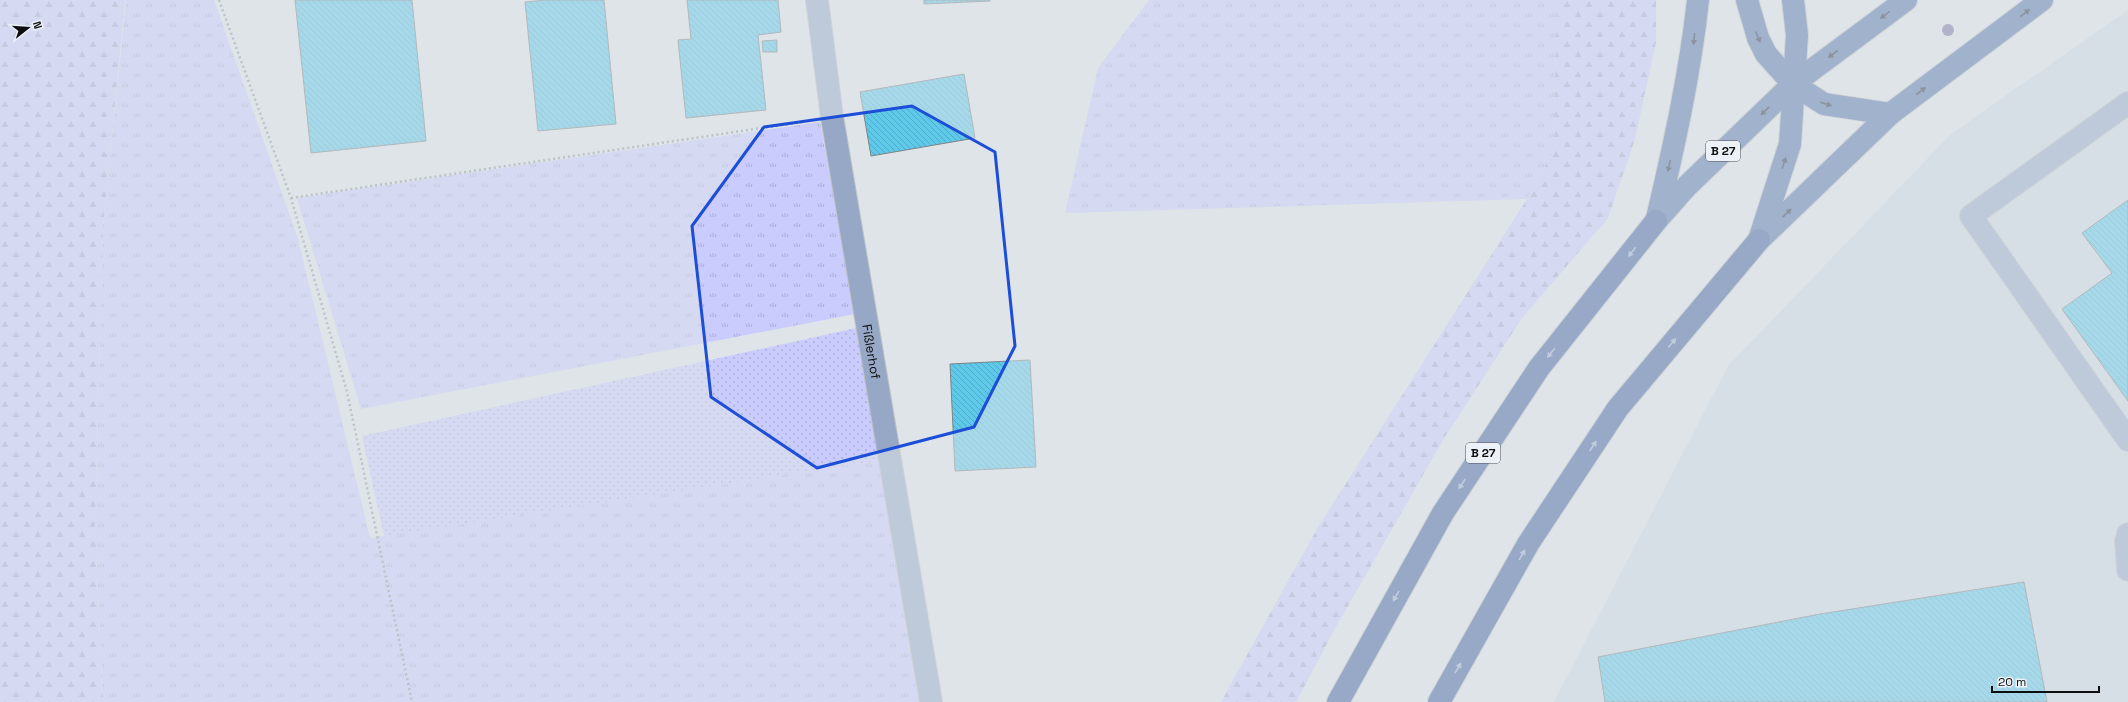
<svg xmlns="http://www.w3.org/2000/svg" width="2128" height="702" viewBox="0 0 2128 702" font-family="'Space Grotesk',sans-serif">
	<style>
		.built { fill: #cedae4 }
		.grass { fill: url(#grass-tufts) }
		.forest { fill: url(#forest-firs) }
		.garden { fill: url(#garden-dots) }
		.building { fill: url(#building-back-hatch); stroke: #7d8486 }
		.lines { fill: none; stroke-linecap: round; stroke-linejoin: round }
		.minor-casing { stroke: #bdc2c5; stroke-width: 24 }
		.major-casing { stroke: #bdc2c5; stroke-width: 24 }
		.highway-casing { stroke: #bdc2c5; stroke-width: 24 }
		.path { stroke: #969a9e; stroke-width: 2.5; stroke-dasharray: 2 3; stroke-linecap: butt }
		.minor { stroke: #97a8c7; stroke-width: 22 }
		.major { stroke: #5775ac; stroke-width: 22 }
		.highway { stroke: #4062a1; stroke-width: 22 }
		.tree { fill: #7c77a7 }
		.oneway { fill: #273247 }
		.oneway2 { fill: #9eb1d0 }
		.marked { fill: none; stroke: #1d4ed8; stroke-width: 3; stroke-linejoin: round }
		.labels { text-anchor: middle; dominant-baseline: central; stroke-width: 3; stroke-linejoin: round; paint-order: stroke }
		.shield { fill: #ebf1f6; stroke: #505255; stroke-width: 1 }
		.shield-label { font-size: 12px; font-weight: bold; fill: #0d0e10 }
		.street-label { font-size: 13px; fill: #0d0e10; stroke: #ebf1f6 }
	</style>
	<defs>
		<pattern id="grass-tufts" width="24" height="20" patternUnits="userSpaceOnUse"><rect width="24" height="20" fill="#c9ccfd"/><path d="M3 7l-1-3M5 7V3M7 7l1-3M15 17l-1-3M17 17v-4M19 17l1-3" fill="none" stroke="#abaed8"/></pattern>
		<pattern id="forest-firs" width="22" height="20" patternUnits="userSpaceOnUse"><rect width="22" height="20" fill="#c9ccfd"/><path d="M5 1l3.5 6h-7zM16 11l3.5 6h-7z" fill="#abaed8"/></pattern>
		<pattern id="garden-dots" width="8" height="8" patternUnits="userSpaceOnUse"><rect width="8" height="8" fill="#c9ccfd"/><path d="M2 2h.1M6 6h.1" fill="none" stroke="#abaed8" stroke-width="1.8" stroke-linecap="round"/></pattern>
		<pattern id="building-back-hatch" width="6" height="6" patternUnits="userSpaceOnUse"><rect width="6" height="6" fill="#5fc9ea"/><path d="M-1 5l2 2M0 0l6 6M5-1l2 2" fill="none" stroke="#51abc8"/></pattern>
	</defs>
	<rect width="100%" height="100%" fill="#dee4e8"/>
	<!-- built -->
	<path class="built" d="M2128 10V702H1554L1728 366 1951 134Z"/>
	<!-- grass -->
	<g class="grass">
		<path d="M126 0H214L298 239 370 538 882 460 931 702H103L95 527 103 226Z"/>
		<path d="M1149 0H1557L1553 151 1527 199 1065 213 1098 68Z"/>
		<path d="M820 122 855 314 361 409 297 198Z"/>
	</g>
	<!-- forest -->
	<g class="forest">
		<path d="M0 0H125L103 226 95 527 103 702H0Z"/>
		<path d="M1557 0H1656V42L1635 139 1608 218 1522 318 1443 440 1337 625 1296 702H1221L1317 529 1527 199 1553 151Z"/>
	</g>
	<!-- garden -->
	<path class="garden" d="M861 327 882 460 384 536 362 436Z"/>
	<!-- building -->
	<g class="building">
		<path d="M295 0H412L426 141 311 153Z"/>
		<path d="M546 0H604L616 124 538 131 525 2Z"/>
		<path d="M687 0H778L781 32 758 35 766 110 686 118 678 40 691 39Z"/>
		<path d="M924 0H990V1L924 4Z"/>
		<path d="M777 40V52H763L762 41Z"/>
		<path d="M964 74 975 138 871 156 860 92Z"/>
		<path d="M2128 200V401L2062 309 2112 273 2082 233Z"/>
		<path d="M1030 360 1036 467 955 471 950 364Z"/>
		<path d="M2024 582 2047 702H1605L1598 657 1820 614Z"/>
	</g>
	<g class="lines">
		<defs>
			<g id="minor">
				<path id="s1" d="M817 0 832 117 931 702"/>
				<path d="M2128 103 1971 216 2128 440"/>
				<path d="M2128 534 2126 541 2128 570"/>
			</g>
			<g id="major">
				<path d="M1747 0 1758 38 1766 54 1793 84 1824 104 1890 114"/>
				<path d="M1657 218C1674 146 1690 74 1698 0"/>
				<path d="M1656 221 1687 186 1793 84 1906 0"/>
				<path d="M1760 237 1790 144 1797 35 1793 0"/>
				<path d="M1759 240 1890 114 2042 0"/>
			</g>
			<g id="highway">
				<path d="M1338 702 1443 513 1539 368 1656 221"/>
				<path d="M1439 702 1528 544 1618 408 1759 240"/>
			</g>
		</defs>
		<!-- minor casing -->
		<use href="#minor" class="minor-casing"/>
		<!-- major casing -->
		<use href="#major" class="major-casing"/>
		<!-- highway casing -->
		<use href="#highway" class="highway-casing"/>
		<!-- path -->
		<g class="path">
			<path d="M219 0 291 198 347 392 412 702"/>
			<path d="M291 198 802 122"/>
		</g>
		<!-- minor -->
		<use href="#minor" class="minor"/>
		<!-- major -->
		<use href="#major" class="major"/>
		<!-- highway -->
		<use href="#highway" class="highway"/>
	</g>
	<!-- trees -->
	<circle class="tree" cx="1948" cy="30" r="6"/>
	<!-- one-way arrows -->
	<defs><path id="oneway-solid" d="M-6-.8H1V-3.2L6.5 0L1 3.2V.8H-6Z"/></defs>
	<g class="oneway">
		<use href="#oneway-solid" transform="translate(2025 13) rotate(-37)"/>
		<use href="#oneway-solid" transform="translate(1885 15) rotate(144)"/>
		<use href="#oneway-solid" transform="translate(1758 37) rotate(68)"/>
		<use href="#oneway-solid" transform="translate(1694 39) rotate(96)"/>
		<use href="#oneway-solid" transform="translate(1833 54) rotate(143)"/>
		<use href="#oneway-solid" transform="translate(1921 91) rotate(-37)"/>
		<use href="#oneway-solid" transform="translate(1826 104) rotate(18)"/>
		<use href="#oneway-solid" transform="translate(1765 111) rotate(136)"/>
		<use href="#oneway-solid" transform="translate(1784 163) rotate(-72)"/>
		<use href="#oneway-solid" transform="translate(1669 166) rotate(103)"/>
		<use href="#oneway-solid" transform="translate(1787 213) rotate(-44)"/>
	</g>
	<g class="oneway2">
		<use href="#oneway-solid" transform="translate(1632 252) rotate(129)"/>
		<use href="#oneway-solid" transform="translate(1672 343) rotate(-50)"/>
		<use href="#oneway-solid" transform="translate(1551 353) rotate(129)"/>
		<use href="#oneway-solid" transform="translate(1593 446) rotate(-57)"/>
		<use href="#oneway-solid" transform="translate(1462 484) rotate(123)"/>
		<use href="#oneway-solid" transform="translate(1522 555) rotate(-60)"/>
		<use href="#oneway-solid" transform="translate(1396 596) rotate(120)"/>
		<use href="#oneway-solid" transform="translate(1458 668) rotate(-60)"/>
	</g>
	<!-- marked area -->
	<path d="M0 0H2128V702H0ZM912 106 995 152 1015 346 974 427 817 468 711 397 692 226 764 127Z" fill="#dee4e8" fill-opacity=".55" fill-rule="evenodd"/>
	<path class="marked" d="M912 106 995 152 1015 346 974 427 817 468 711 397 692 226 764 127Z"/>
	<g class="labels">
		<!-- shield labels -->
		<g class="shield">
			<rect x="1706" y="141" width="34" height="20" rx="3"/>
			<rect x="1466" y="443" width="34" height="20" rx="3"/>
		</g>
		<g class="shield-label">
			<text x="1723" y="151">B 27</text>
			<text x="1483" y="453">B 27</text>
		</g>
		<!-- street labels -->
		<g class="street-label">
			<text stroke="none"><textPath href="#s1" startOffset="356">Fißlerhof</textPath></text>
		</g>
	</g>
	<!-- north arrow -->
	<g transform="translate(28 28) rotate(73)" stroke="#ebf1f6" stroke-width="3" paint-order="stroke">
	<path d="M0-3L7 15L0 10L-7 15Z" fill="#0d0e10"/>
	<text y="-6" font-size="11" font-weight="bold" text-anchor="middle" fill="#0d0e10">N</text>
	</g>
	<!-- scale -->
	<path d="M1992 686v6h107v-6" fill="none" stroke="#0d0e10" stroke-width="2"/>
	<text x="1998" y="686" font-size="12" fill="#0d0e10" stroke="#ebf1f6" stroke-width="3" paint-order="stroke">20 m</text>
</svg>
